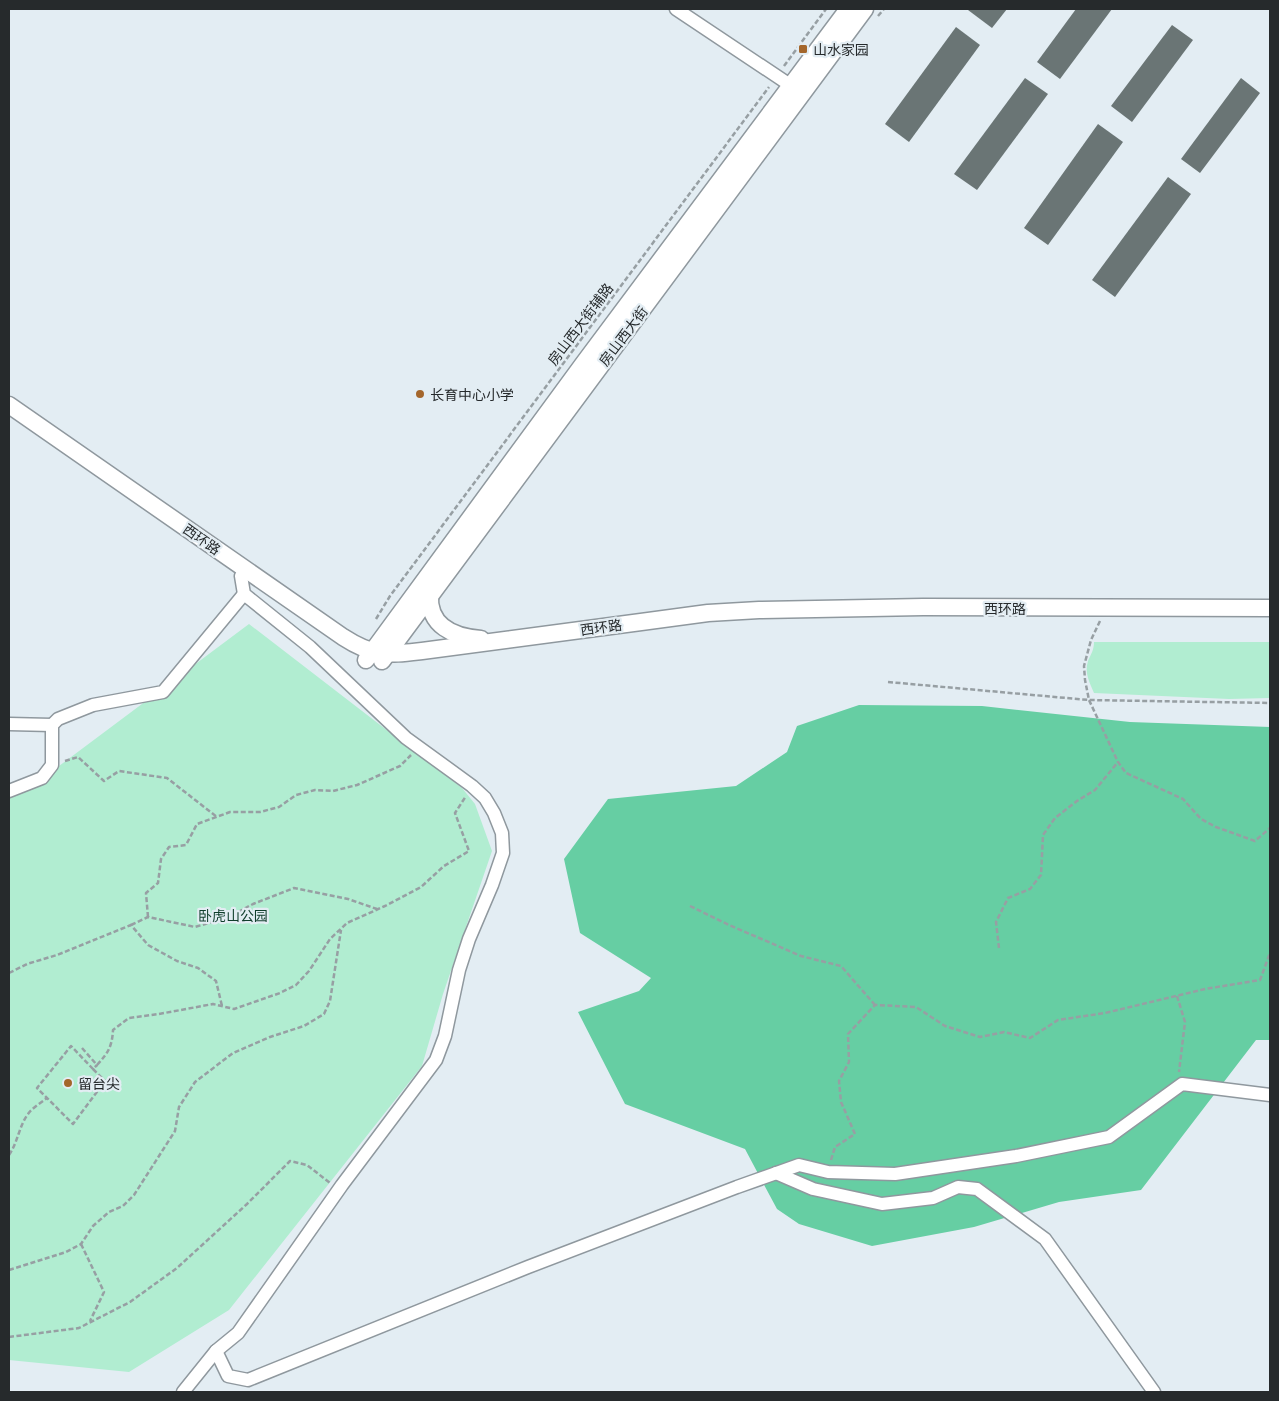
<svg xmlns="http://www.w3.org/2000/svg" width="1279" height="1401" viewBox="0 0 1279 1401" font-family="'Noto Sans','Noto Sans SC',sans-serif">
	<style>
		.green { fill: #b1edd1 }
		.forest { fill: #66cea3 }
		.building { fill: #6a7575 }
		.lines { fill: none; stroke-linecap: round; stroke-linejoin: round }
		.minor-casing { stroke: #8f989e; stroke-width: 15 }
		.major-casing { stroke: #8f989e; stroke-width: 19 }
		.path { stroke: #979fa3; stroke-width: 2.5; stroke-dasharray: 5 2.5; stroke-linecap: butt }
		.minor { stroke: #fff; stroke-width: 12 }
		.major { stroke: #fff; stroke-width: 16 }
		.poi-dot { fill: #a4662b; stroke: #e3edf3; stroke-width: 2 }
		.labels { text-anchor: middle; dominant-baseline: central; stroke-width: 4.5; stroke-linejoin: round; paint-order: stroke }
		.poi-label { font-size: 14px; fill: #262a2c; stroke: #e3edf3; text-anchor: start }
		.street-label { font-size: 14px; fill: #262a2c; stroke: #e3edf3 }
		.park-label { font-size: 14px; fill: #103e2c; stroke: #e3edf3 }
	</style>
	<rect width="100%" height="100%" fill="#e3edf3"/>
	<!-- green -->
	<g class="green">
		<path d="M249 624 462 788 475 804 492 851 443 994 422 1066 229 1310 129 1372 9 1360V789L59 766Z"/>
		<path d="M1094 642H1270V698L1229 699 1094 693C1090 683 1084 673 1088 661 1091 654 1094 650 1094 642Z"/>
	</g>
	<!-- forest -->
	<path class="forest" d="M859 705 982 706 1130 722 1270 727V1040H1256L1141 1190 1059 1202 974 1227 872 1246 799 1224 777 1209 745 1149 625 1104 578 1012 639 991 651 978 580 933 564 859 608 799 736 786 787 752 797 726Z"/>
	<!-- building -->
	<g class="building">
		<path d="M969 9H1007L992 28 968 10Z"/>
		<path d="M1076 9H1112L1060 79 1037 62Z"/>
		<path d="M1172 25 1193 40 1132 122 1111 106Z"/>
		<path d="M956 27 980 45 909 142 885 124Z"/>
		<path d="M1025 78 1048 94 977 190 954 174Z"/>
		<path d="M1241 78 1260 93 1200 173 1181 159Z"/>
		<path d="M1098 124 1123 142 1048 245 1024 228Z"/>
		<path d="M1168 177 1191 194 1115 297 1092 280Z"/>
	</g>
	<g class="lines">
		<defs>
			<g id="minor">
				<path d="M676 9 790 85"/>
				<path d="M9 724 52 725"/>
				<path d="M9 791 42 778 52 765V725L58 719 93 705 163 692 244 594"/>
				<path d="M776 1173 813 1189 882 1204 933 1198 958 1187 977 1189 1045 1239 1154 1392"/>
				<path d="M216 1351 228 1376 248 1380 528 1267 737 1187 799 1165 828 1172 895 1174 1016 1156 1109 1137 1182 1084 1270 1095"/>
				<path d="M183 1392 216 1351 238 1333 342 1185 436 1060 445 1036 459 970 469 939 492 885 503 853 502 833 494 813 485 798 472 786 406 738 310 647 244 594 241 576"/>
			</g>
			<g id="major">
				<path d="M9 405 343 637C374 657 387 655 422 651L641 622 708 613 759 610 923 607 1270 608"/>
				<path d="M430 595C428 626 454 637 481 639"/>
				<path d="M366 660 583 364 848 9"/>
				<path d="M382 661 865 9"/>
			</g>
		</defs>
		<!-- minor casing -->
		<use href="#minor" class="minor-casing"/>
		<!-- major casing -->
		<use href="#major" class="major-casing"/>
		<!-- path -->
		<g class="path">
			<path d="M878 16 884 9"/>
			<path d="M784 66 826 9"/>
			<path d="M376 619 390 596 769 87"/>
			<path d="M1100 621 1091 640 1084 666 1085 680 1089 700 1118 762 1126 773 1183 799 1201 819 1216 827 1255 841 1270 828"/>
			<path d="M888 682 1089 700 1270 703"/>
			<path d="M65 761 78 757 104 781 119 771 167 778 217 817"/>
			<path d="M690 906 729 925 801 956 841 966 875 1005"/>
			<path d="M148 917 146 893 158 883 161 859 169 847 186 845 197 824 230 812H260L279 807 296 795 315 790 333 791 357 785 400 766 411 755"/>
			<path d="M131 925 148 917 195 927 229 917 253 904 294 888 348 899 377 909"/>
			<path d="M999 948 996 922 1008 898 1030 889 1041 875 1043 835 1055 818 1077 801 1095 790 1118 762"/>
			<path d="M9 973 27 964 57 955 131 925 148 945 177 961 198 968 216 981 222 1006"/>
			<path d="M1177 996 1185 1022 1179 1072"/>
			<path d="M82 1048 97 1065C108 1053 112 1047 113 1030L129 1018 159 1014 213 1004 234 1009 280 993 296 985 309 971 330 939 347 923 385 906 421 887 444 866 469 851 455 813 466 796"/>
			<path d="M93 1069 105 1081 73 1124 37 1088 71 1046 93 1069 97 1065"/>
			<path d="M9 1155C18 1142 19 1126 28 1114 32 1108 41 1103 47 1098"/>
			<path d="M831 1160 835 1147 855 1134 841 1102 839 1081 849 1062 848 1034 875 1005 916 1007 945 1026 980 1037 1004 1032 1030 1038 1058 1020 1105 1013 1205 989 1260 980 1270 953"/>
			<path d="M81 1244 104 1292 90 1321"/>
			<path d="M9 1270 66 1252 81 1244 93 1226 109 1212 123 1206 134 1195 175 1131 179 1107 195 1082 233 1053 270 1037 304 1026 324 1014 330 1001 341 930"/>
			<path d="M9 1337 79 1328 130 1302 177 1268 247 1204 290 1161 307 1165 330 1183"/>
		</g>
		<!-- minor -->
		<use href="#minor" class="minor"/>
		<!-- major -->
		<use href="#major" class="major"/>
	</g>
	<!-- markers -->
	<g class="poi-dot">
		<rect x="798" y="44" width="10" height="10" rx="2.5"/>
		<circle cx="420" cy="394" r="5"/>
		<circle cx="68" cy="1083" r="5"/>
	</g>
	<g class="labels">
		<!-- poi labels -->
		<g class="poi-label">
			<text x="813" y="49">山水家园</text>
			<text x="430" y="394">长育中心小学</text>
			<text x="78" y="1083">留台尖</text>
		</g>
		<!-- street labels -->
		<g class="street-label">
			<text transform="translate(580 324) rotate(-53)">房山西大街辅路</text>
			<text transform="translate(623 336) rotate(-53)">房山西大街</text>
			<text transform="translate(202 539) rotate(35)">西环路</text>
			<text x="1005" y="608">西环路</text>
			<text transform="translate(601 627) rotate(-8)">西环路</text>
		</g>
		<!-- park labels -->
		<g class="park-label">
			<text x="233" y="915">卧虎山公园</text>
		</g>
	</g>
	<!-- border -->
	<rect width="1279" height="1401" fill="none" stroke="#262a2c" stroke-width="20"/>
</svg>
